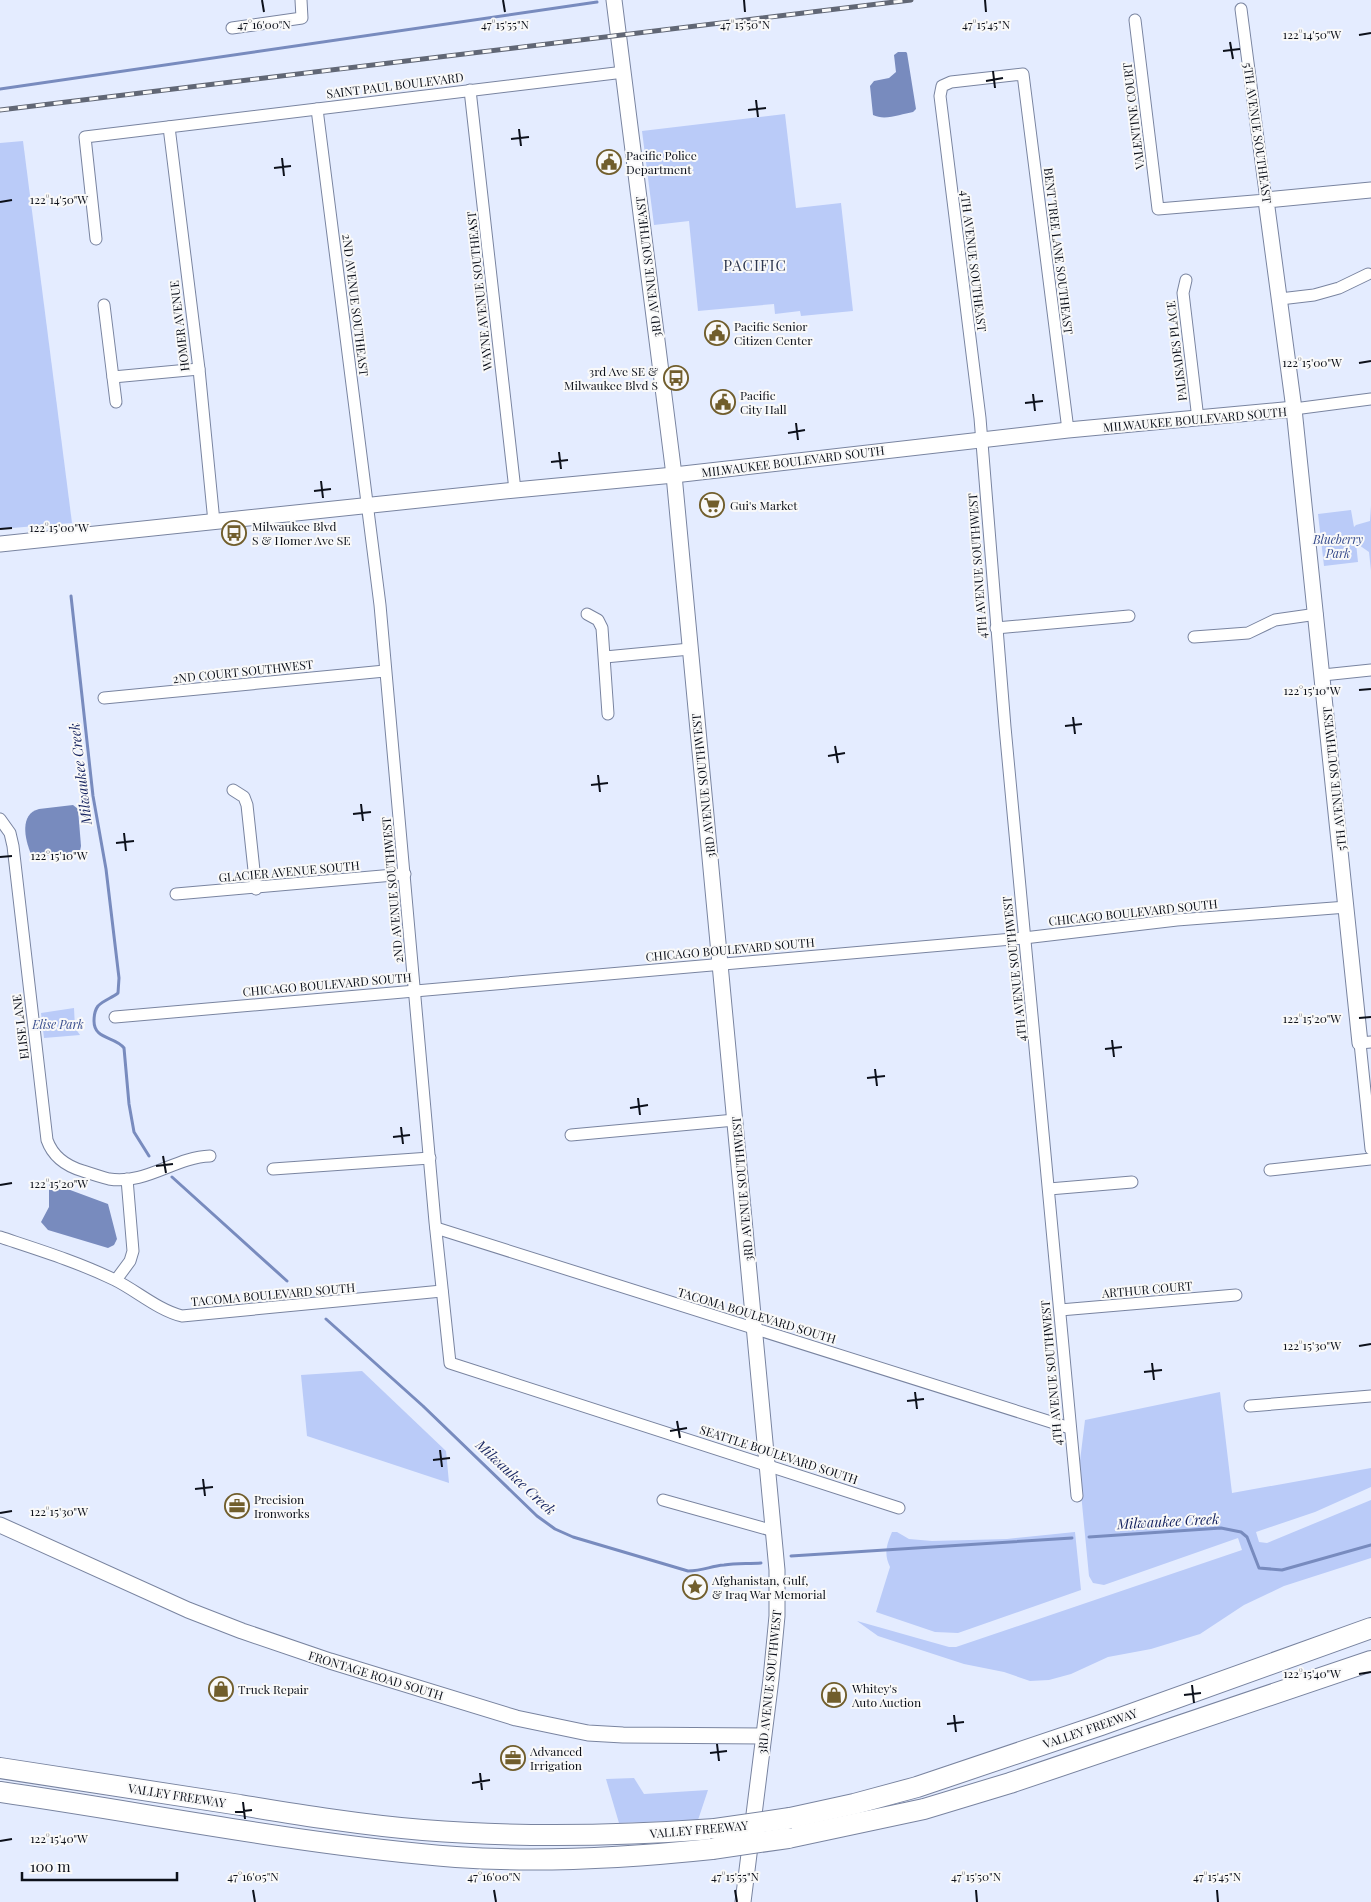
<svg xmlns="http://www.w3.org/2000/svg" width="1371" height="1902" viewBox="0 0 1371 1902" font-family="'Playfair Display',serif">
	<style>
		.green { fill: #bacbf8 }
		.water { fill: #788bbe }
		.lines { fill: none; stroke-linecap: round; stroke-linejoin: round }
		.stream { stroke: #788bbe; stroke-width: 3 }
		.street-casing { stroke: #7984a0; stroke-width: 13 }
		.secondary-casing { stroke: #7984a0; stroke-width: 17 }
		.highway-casing { stroke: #7984a0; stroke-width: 22 }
		.street { stroke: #fff; stroke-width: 11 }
		.secondary { stroke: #fff; stroke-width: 15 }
		.highway { stroke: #fff; stroke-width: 20 }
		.rail-casing { stroke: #616775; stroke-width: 5 }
		.rail { stroke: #f9f9f9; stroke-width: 3; stroke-dasharray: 9; stroke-linecap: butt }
		.highway-bridge-casing { stroke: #7984a0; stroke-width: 22; stroke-linecap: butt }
		.highway-bridge { stroke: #fff; stroke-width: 20 }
		.ticks { fill: none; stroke: #0c101a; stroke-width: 2 }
		.labels { text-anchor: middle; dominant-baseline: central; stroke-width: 4; stroke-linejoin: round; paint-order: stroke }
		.street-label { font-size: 12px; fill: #0c101a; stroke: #f9f9f9 }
		.poi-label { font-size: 12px; fill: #0c101a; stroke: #f9f9f9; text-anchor: start }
		.park-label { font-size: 12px; font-style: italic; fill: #374c8d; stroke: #f9f9f9 }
		.water-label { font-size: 14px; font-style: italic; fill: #14225f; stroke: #f9f9f9 }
		.quarter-label { font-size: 15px; letter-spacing: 1px; fill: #2d364e; stroke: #f9f9f9 }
		.ticks-label { font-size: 12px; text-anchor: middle; fill: #0c101a; stroke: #f9f9f9; stroke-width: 4; stroke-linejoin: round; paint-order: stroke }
	</style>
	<rect width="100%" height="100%" fill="#e4ecff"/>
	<!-- green -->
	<g class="green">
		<path d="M785 114 796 208 841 203 853 311 801 316 800 311 775 314 774 304 698 311 689 221 654 225 642 131Z"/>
		<path d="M23 141 72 523 0 529V143Z"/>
		<path d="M1371 506V571L1369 552 1356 543 1358 562 1324 566 1318 514 1351 510 1354 527 1356 525 1370 521Z"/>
		<path d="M74 1008 75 1028 80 1035 44 1038 41 1013Z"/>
		<path d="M362 1371 446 1451 449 1483 307 1436 301 1375Z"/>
		<path d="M1220 1392 1232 1493 1371 1468V1487L1315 1512 1256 1532 1259 1542 1267 1543 1371 1500V1558L1284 1586 1244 1605 1200 1634 1151 1649 1108 1657 1071 1674 1049 1680 1030 1681 1004 1672 964 1664 878 1636 857 1621 949 1647H956L1242 1550 1238 1538 1104 1585 1093 1583 1089 1576 1080 1483 1078 1477 1085 1420Z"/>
		<path d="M892 1532H897L909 1539 932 1541 1007 1539 1075 1532 1081 1590 958 1633 935 1632 876 1612 890 1567C884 1554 886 1546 892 1532Z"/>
		<path d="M634 1778 644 1794 708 1790 698 1820 619 1823 606 1779Z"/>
	</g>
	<!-- water -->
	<g class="water">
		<path d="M898 52H906L907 53 916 109 913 112C901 114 885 121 873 115L870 86 874 81 889 78 896 72 894 55Z"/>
		<path d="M73 805 78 809 81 846 80 851 76 853 35 857 31 854C25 840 19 814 39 809Z"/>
		<path d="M49 1184H54L108 1204 117 1239 114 1245 108 1248 48 1230 41 1222 49 1207Z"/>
	</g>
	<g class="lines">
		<!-- stream -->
		<g class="stream">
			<path d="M0 89 597 2"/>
			<path d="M71 596 93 796 106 869 119 978 118 993C112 998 104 1000 98 1006 95 1010 94 1015 94 1021 94 1040 115 1036 124 1048L129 1104 134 1132 149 1156"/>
			<path d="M172 1177 287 1281"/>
			<path d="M326 1319 423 1406 537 1516 555 1529 573 1537 688 1571C704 1571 710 1566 724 1565 736 1563 748 1564 761 1563"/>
			<path d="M1089 1537 1221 1528 1241 1532 1247 1537 1259 1568 1282 1570 1371 1545"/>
			<path d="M791 1556 1072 1538"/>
		</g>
		<defs>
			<g id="street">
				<path d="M1135 20 1158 209 1266 200 1241 9"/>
				<path d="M232 28 302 18 301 0"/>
				<path d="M470 90 515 490"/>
				<path d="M317 109 380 605 435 1222 450 1363 899 1508"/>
				<path d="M169 127 199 369 214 522"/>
				<path d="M96 239 85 137 624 72"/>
				<path d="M1186 280 1183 293 1198 419"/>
				<path d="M1280 299 1314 295 1339 288 1368 274"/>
				<path d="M104 305 116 402"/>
				<path d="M113 377 199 369"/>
				<path d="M1294 409 1371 399"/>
				<path d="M1068 430 1023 74 951 82 942 86 940 96 980 418 1005 727 1077 1496"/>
				<path d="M587 614 598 620 602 628 608 714"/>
				<path d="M996 628 1129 616"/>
				<path d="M1194 637 1248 633 1275 620 1317 614"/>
				<path d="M605 657 690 649"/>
				<path d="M1323 675 1371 670"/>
				<path d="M104 698 385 671"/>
				<path d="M233 790 244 797 247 805 256 889"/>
				<path d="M0 819 10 833 13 846 47 1140C53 1157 66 1166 83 1171 92 1174 101 1177 109 1179 146 1185 175 1157 210 1156"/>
				<path d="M176 894 405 874"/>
				<path d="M115 1017 1024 938 1177 920 1347 907"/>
				<path d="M1371 1042 1360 1043 1371 1149"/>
				<path d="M571 1135 735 1120"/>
				<path d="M273 1169 430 1158"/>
				<path d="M1270 1170 1371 1159"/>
				<path d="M1049 1189 1132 1182"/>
				<path d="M436 1228 1070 1428"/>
				<path d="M0 1237C39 1250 78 1262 115 1280 137 1291 158 1310 182 1316L442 1291"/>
				<path d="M116 1280 130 1261 133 1251 127 1179"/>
				<path d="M1060 1310 1236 1295"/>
				<path d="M1250 1406 1371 1396"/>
				<path d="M663 1500 774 1531"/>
			</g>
			<g id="secondary">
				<path d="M614 0 674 475 777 1570V1616L771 1679 743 1902"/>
				<path d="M0 544 515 490 674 475 1068 430 1294 409"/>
				<path d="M1360 1043 1294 409 1266 200 1371 190"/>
				<path d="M0 1525 188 1610 242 1631 330 1661 516 1718 588 1733 623 1735 763 1736"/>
			</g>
			<g id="highway">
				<path d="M0 1768C80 1781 160 1793 240 1805 301 1815 362 1825 423 1830 521 1838 617 1836 715 1829"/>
				<path d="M0 1792C152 1814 303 1845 456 1857 541 1863 627 1858 712 1849"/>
				<path d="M790 1818 854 1804 917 1787 1101 1725 1371 1628"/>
				<path d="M788 1838 924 1809 1010 1783 1371 1661"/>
			</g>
		</defs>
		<!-- street casing -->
		<use href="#street" class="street-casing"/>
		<!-- secondary casing -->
		<use href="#secondary" class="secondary-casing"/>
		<!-- highway casing -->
		<use href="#highway" class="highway-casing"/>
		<!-- street -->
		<use href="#street" class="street"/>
		<!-- secondary -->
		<use href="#secondary" class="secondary"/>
		<!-- highway -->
		<use href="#highway" class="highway"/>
		<defs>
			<path id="rail" d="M0 110 911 0"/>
		</defs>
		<!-- rail casing -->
		<use href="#rail" class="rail-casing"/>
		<!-- rail -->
		<use href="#rail" class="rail"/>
		<defs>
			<g id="highway-bridge">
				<path d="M715 1829 790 1818"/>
				<path d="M712 1849 788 1838"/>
			</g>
		</defs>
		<!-- highway-bridge casing -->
		<use href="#highway-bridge" class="highway-bridge-casing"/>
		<!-- highway-bridge -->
		<use href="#highway-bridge" class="highway-bridge"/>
	</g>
	<!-- ticks -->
	<path class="ticks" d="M262 0 264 12M503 0 505 12M744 0 745 12M985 0 986 12M1359 35 1371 33M1230 42 1233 59M1223 51 1240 49M993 71 995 88M986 81 1003 78M756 100 758 117M748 110 766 108M519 129 521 146M511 139 529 137M282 158 284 176M274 168 291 166M0 202 12 200M1359 363 1371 361M1033 394 1035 411M1025 403 1043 401M796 423 798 440M788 433 805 430M559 452 561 469M551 462 568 460M321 481 323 498M314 491 331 489M0 529 12 528M1359 690 1371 689M1073 717 1075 734M1065 726 1082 724M835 746 838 763M828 756 845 753M598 775 600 792M591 785 608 783M361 804 363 821M353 814 371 812M124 833 126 851M116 843 134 841M0 857 12 856M1359 1018 1371 1017M1112 1040 1114 1057M1105 1049 1122 1047M875 1069 877 1086M867 1078 885 1076M638 1098 640 1115M630 1108 648 1105M401 1127 403 1144M393 1137 410 1135M163 1156 166 1173M156 1166 173 1164M0 1185 12 1183M1359 1346 1371 1344M1152 1363 1154 1380M1144 1372 1162 1370M915 1392 917 1409M907 1401 924 1399M677 1421 680 1438M670 1431 687 1428M440 1450 442 1467M433 1460 450 1458M203 1479 205 1496M195 1489 213 1487M0 1513 12 1511M1359 1674 1371 1672M1192 1685 1194 1703M1184 1695 1201 1693M954 1715 956 1732M947 1724 964 1722M717 1744 719 1761M710 1753 727 1751M480 1773 482 1790M472 1783 490 1780M243 1802 245 1819M235 1812 252 1810M0 1841 12 1839M253 1890 255 1902M494 1890 496 1902M735 1890 737 1902M976 1890 977 1902M1217 1890 1218 1902"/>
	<!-- icons -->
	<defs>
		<symbol id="civic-ring" viewBox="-11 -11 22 22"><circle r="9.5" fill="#f9f9f9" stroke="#715e2c" stroke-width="1.5"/><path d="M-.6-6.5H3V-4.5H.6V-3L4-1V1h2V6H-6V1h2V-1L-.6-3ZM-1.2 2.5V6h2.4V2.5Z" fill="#715e2c"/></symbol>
		<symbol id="bus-ring" viewBox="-11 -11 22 22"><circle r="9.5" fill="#f9f9f9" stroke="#715e2c" stroke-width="1.5"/><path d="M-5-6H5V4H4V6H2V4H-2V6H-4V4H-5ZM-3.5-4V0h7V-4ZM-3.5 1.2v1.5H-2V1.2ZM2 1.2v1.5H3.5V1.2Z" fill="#715e2c"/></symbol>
		<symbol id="supermarket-ring" viewBox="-11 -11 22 22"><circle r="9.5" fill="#f9f9f9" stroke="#715e2c" stroke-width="1.5"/><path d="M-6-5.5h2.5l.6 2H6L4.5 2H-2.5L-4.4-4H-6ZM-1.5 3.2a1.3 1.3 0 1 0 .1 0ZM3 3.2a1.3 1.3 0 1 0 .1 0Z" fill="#715e2c"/></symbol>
		<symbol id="office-ring" viewBox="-11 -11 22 22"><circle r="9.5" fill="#f9f9f9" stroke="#715e2c" stroke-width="1.5"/><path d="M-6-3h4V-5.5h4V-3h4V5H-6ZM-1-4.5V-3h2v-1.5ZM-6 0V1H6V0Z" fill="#715e2c"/></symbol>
		<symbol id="sight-ring" viewBox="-11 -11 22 22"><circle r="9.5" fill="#f9f9f9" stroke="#715e2c" stroke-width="1.5"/><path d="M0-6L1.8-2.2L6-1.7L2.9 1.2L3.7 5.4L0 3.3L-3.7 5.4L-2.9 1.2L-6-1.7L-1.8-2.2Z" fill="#715e2c"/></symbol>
		<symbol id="shop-ring" viewBox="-11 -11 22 22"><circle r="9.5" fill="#f9f9f9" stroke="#715e2c" stroke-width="1.5"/><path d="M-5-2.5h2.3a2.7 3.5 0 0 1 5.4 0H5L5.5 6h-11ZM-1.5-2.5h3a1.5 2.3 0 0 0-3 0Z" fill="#715e2c"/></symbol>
	</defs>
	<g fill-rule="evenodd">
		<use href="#civic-ring" x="595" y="148" width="28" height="28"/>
		<use href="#civic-ring" x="703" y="319" width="28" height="28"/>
		<use href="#bus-ring" x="662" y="364" width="28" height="28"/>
		<use href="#civic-ring" x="709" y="388" width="28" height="28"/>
		<use href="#supermarket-ring" x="698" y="491" width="28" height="28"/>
		<use href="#bus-ring" x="220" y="519" width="28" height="28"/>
		<use href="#office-ring" x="223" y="1492" width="28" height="28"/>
		<use href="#sight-ring" x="681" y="1573" width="28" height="28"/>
		<use href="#shop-ring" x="207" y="1675" width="28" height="28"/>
		<use href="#shop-ring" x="820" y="1681" width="28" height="28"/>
		<use href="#office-ring" x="499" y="1744" width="28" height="28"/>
	</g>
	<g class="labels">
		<!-- street labels -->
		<g class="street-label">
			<text transform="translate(395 85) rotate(-7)">SAINT PAUL BOULEVARD</text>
			<text transform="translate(1133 116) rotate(-97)">VALENTINE COURT</text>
			<text transform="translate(1258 133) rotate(82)">5TH AVENUE SOUTHEAST</text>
			<text transform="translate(1059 251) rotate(83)">BENT TREE LANE SOUTHEAST</text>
			<text transform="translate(974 261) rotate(83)">4TH AVENUE SOUTHEAST</text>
			<text transform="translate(648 267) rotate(-97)">3RD AVENUE SOUTHEAST</text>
			<text transform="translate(479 291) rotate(-96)">WAYNE AVENUE SOUTHEAST</text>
			<text transform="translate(356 305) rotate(83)">2ND AVENUE SOUTHEAST</text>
			<text transform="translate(179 326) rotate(-97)">HOMER AVENUE</text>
			<text transform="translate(1176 351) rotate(-97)">PALISADES PLACE</text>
			<text transform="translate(1195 419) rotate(-5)">MILWAUKEE BOULEVARD SOUTH</text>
			<text transform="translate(793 461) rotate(-7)">MILWAUKEE BOULEVARD SOUTH</text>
			<text transform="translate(977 566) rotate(-94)">4TH AVENUE SOUTHWEST</text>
			<text transform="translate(243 671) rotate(-6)">2ND COURT SOUTHWEST</text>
			<text transform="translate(1334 779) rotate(-96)">5TH AVENUE SOUTHWEST</text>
			<text transform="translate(703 786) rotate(-96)">3RD AVENUE SOUTHWEST</text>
			<text transform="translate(289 871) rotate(-5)">GLACIER AVENUE SOUTH</text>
			<text transform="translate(392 890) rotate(-95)">2ND AVENUE SOUTHWEST</text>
			<text transform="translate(1133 912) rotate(-6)">CHICAGO BOULEVARD SOUTH</text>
			<text transform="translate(730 949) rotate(-5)">CHICAGO BOULEVARD SOUTH</text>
			<text transform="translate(1014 969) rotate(-96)">4TH AVENUE SOUTHWEST</text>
			<text transform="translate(327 984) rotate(-5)">CHICAGO BOULEVARD SOUTH</text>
			<text transform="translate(20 1027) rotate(-97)">ELISE LANE</text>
			<text transform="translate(742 1189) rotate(-95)">3RD AVENUE SOUTHWEST</text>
			<text transform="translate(1147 1289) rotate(-5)">ARTHUR COURT</text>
			<text transform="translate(273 1294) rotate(-5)">TACOMA BOULEVARD SOUTH</text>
			<text transform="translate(757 1315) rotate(17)">TACOMA BOULEVARD SOUTH</text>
			<text transform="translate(1051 1373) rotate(-95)">4TH AVENUE SOUTHWEST</text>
			<text transform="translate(779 1454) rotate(18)">SEATTLE BOULEVARD SOUTH</text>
			<text transform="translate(376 1675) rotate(17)">FRONTAGE ROAD SOUTH</text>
			<text transform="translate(769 1682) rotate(-84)">3RD AVENUE SOUTHWEST</text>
			<text transform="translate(1090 1728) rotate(-19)">VALLEY FREEWAY</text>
			<text transform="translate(177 1795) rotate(9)">VALLEY FREEWAY</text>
			<text transform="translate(699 1829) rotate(-5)">VALLEY FREEWAY</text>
		</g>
		<!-- poi labels -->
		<g class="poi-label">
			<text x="626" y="155">Pacific Police<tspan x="626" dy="14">Department</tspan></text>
			<text x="734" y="326">Pacific Senior<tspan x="734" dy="14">Citizen Center</tspan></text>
			<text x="658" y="371" text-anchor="end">3rd Ave SE &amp;<tspan x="658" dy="14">Milwaukee Blvd S</tspan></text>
			<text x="740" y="395">Pacific<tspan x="740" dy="14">City Hall</tspan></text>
			<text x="730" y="505">Gui's Market</text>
			<text x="252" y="526">Milwaukee Blvd<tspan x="252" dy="14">S &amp; Homer Ave SE</tspan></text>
			<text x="254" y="1499">Precision<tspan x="254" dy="14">Ironworks</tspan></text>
			<text x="712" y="1580">Afghanistan, Gulf,<tspan x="712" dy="14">&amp; Iraq War Memorial</tspan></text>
			<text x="852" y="1688">Whitey's<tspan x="852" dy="14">Auto Auction</tspan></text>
			<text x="238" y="1689">Truck Repair</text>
			<text x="530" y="1751">Advanced<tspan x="530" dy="14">Irrigation</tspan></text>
		</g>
		<!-- park labels -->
		<g class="park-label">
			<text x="1338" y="539">Blueberry<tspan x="1338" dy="14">Park</tspan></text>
			<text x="58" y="1024">Elise Park</text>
		</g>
		<!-- water labels -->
		<g class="water-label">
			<text transform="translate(80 774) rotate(-97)">Milwaukee Creek</text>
			<text transform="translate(516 1477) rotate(43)">Milwaukee Creek</text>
			<text transform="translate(1168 1521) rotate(-3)">Milwaukee Creek</text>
		</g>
		<!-- quarter labels -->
		<g class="quarter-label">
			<text x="755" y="265">PACIFIC</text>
		</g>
	</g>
	<g class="ticks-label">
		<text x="264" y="29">47°16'00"N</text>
		<text x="505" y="29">47°15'55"N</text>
		<text x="745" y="29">47°15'50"N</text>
		<text x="986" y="29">47°15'45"N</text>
		<text x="1312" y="39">122°14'50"W</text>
		<text x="59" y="204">122°14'50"W</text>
		<text x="1312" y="367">122°15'00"W</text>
		<text x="59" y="532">122°15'00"W</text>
		<text x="1312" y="695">122°15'10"W</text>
		<text x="59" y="860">122°15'10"W</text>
		<text x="1312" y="1023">122°15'20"W</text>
		<text x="59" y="1188">122°15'20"W</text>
		<text x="1312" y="1350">122°15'30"W</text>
		<text x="59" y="1516">122°15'30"W</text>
		<text x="1312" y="1678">122°15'40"W</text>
		<text x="59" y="1843">122°15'40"W</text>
		<text x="253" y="1881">47°16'05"N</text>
		<text x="494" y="1881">47°16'00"N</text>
		<text x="735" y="1881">47°15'55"N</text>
		<text x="976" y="1881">47°15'50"N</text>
		<text x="1217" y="1881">47°15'45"N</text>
	</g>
	<!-- scale -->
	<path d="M22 1872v8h155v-8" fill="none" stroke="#0c101a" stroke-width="2.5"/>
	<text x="30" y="1872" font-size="15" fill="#0c101a" stroke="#f9f9f9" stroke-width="4" paint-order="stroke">100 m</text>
</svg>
